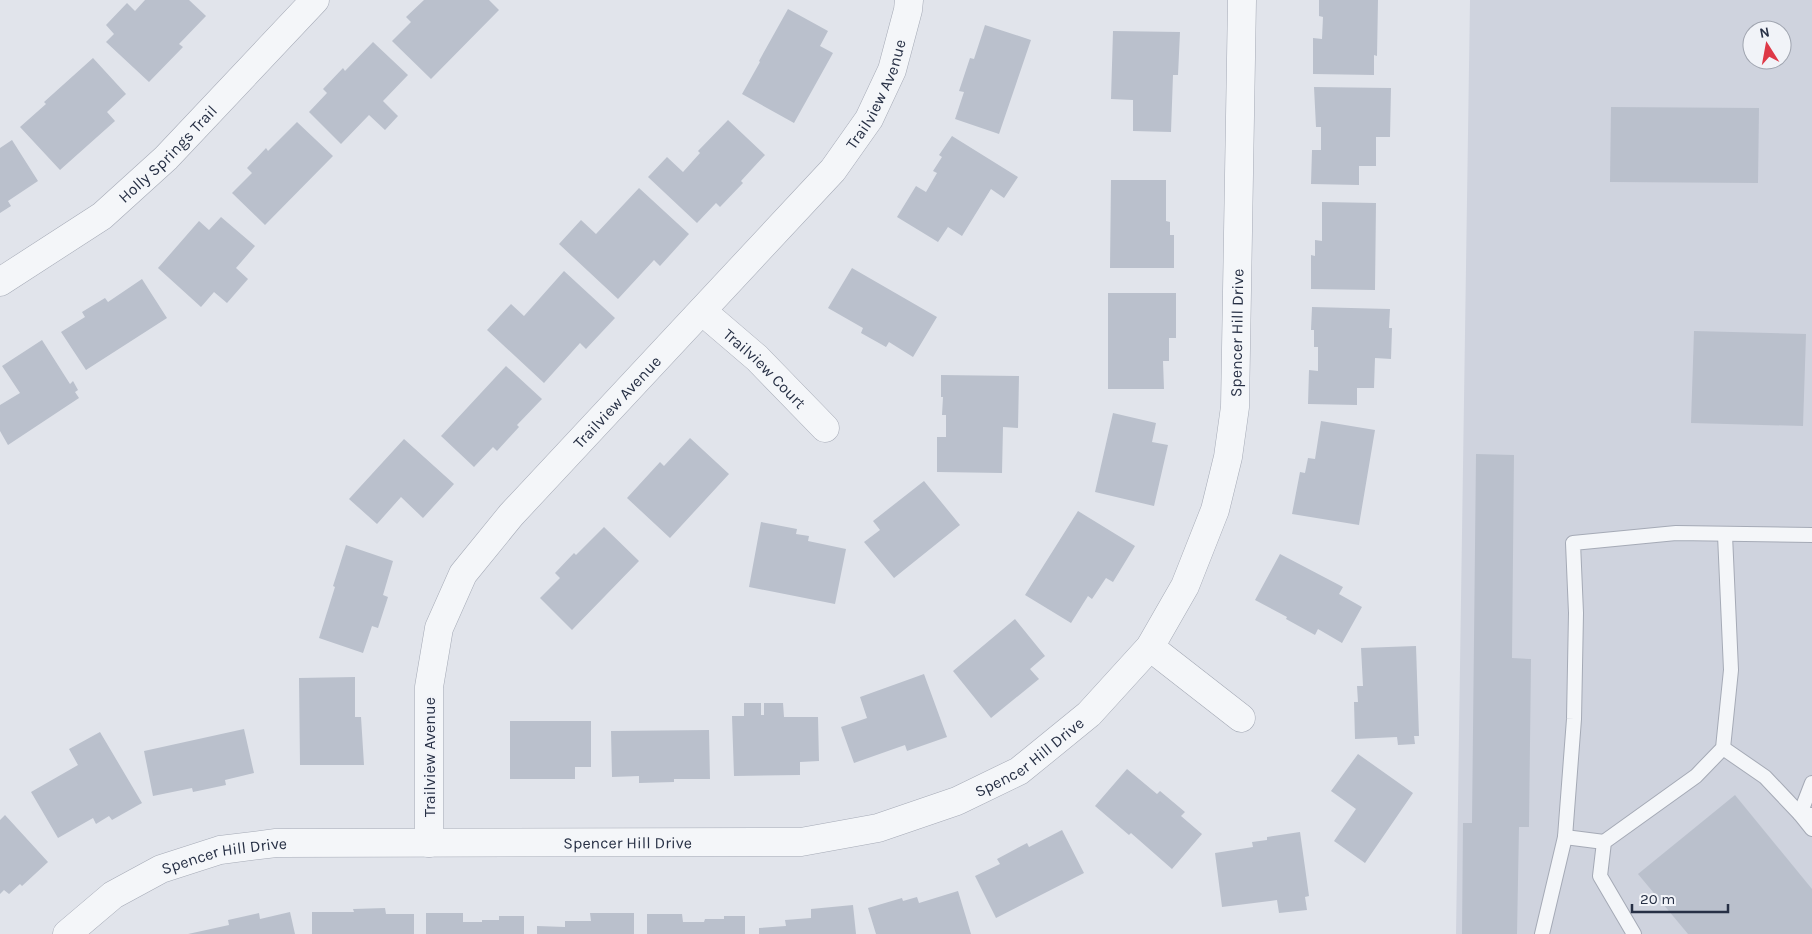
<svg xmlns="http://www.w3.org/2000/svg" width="1812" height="934" viewBox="0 0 1812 934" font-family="Karla,sans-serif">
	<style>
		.built { fill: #cfd3de; fill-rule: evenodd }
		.building { fill: #bac0cc }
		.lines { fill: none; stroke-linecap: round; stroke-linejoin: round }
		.service-casing { stroke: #a5aab6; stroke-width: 16 }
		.minor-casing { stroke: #a5aab6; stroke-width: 29 }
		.service { stroke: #f4f6f9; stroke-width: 14 }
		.minor { stroke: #f4f6f9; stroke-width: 28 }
		.labels { text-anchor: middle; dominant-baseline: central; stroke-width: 4; stroke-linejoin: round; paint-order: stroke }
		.street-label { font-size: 16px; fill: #273045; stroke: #f1f3f8 }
	</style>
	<rect width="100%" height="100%" fill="#e1e4eb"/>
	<!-- built -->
	<path class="built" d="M1470 0H1812V934H1456ZM1752 30H1782V60H1752Z"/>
	<!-- building -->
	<g class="building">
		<path d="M145 0H189L206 16 179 44 183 47 149 82 106 42 114 34 106 25 127 3 135 11Z"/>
		<path d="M424 0H489L499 10 431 79 392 41 411 22 406 17Z"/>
		<path d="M1319 0H1378L1377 56 1374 55V75L1313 74V38L1322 39 1323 17 1319 16Z"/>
		<path d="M788 9 828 31 820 46 833 53 794 123 742 94 760 62 759 61Z"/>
		<path d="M985 25 1031 40 999 134 955 119 964 92 959 91 970 58 974 59Z"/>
		<path d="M1113 31 1180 32 1178 75H1173L1171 132 1133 131V100L1111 99Z"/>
		<path d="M373 42 408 75 383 101 398 116 385 130 369 115 341 144 309 112 327 93 323 89 343 68 345 71Z"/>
		<path d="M93 58 126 94 107 112 115 121 60 170 20 127 46 104 44 102Z"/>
		<path d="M1314 87 1391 88 1390 137H1376V166H1359V185L1311 184 1312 150H1321V127H1316Z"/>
		<path d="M1611 107 1759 108 1758 183 1610 182Z"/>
		<path d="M728 120 765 155 741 181 743 183 720 207 716 203 697 223 648 177 667 157 683 172 700 153 698 151Z"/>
		<path d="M297 122 333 156 265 225 232 193 252 173 247 168 266 148 268 151Z"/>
		<path d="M952 136 1018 177 1004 198 991 189 962 236 948 227 938 242 897 217 916 186 926 192 937 173 933 171 942 157 939 155Z"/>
		<path d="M12 140 38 181 8 201 11 206 0 213V148Z"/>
		<path d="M1111 180H1166V221L1170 222V235H1174V268H1110Z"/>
		<path d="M639 188 689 234 660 266 654 260 618 299 559 244 581 220 596 234Z"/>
		<path d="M1322 202 1376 203 1375 290 1311 289V255L1315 256V240L1322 241Z"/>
		<path d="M221 217 255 246 236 268 248 279 227 303 214 292 201 307 158 268 199 221 209 230Z"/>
		<path d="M852 268 937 317 913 357 889 342 886 347 861 333 863 328 828 308Z"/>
		<path d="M564 271 615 318 586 349 580 343 544 383 487 330 511 304 524 316Z"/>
		<path d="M142 279 167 318 86 370 61 332 85 317 82 312 105 298 108 302Z"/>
		<path d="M1108 293H1176V338H1169V361H1163L1164 389H1108Z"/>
		<path d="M1312 307 1390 309 1389 328H1392L1391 359 1375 358 1374 388H1357V405L1308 404 1309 370 1318 371V347H1314V330H1311Z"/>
		<path d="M1694 331 1806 334 1803 426 1691 423Z"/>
		<path d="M42 340 70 384 73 381 78 390 75 392 79 398 8 445 0 431V405L20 393 2 366Z"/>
		<path d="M506 366 542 399 517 425 519 427 497 451 493 447 474 467 441 436Z"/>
		<path d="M941 375 1019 376 1018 428 1003 427 1002 473 937 472V437H946V415H942L943 397H941Z"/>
		<path d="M1113 413 1156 423 1152 442 1168 445 1154 506 1095 492Z"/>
		<path d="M1321 421 1375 430 1359 525 1292 514 1300 472 1305 473 1308 458 1315 459Z"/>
		<path d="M690 438 729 474 670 538 627 498 660 462 664 466Z"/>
		<path d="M404 439 454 484 423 518 401 497 377 524 349 499Z"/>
		<path d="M1476 454 1514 455 1512 658 1531 659 1529 827H1519L1517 934H1462L1463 823H1472Z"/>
		<path d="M924 481 960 525 894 578 864 542 880 530 873 521Z"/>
		<path d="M1078 511 1135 546 1113 582 1106 578 1092 599 1088 596 1071 623 1025 595Z"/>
		<path d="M761 522 797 529 796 534 809 536 808 541 846 549 835 604 749 587Z"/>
		<path d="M604 527 639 561 572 630 540 598 560 578 555 573 574 553 576 555Z"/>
		<path d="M346 545 393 561 383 595 388 597 378 628 372 626 363 653 319 638 335 587 333 586Z"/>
		<path d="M1280 554 1343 587 1339 594 1362 607 1342 643 1318 629 1315 635 1286 619 1287 617 1255 600Z"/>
		<path d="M1015 619 1045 656 1030 669 1039 679 991 718 953 671Z"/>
		<path d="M1416 646 1419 736H1414L1415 744 1398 745 1397 737 1355 739 1354 702H1358L1357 686H1363L1361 648Z"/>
		<path d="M924 674 947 737 907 751 905 745 854 763 841 727 867 718 860 697Z"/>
		<path d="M355 677V717H361L364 765H300L299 678Z"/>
		<path d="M744 703H761V715H764V703H783L784 717H818L819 761 800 762V775L734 776 732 716H744Z"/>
		<path d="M510 721H591V767H575V779H510Z"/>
		<path d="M244 729 254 773 225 780 226 785 193 792 192 788 153 796 144 751Z"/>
		<path d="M709 730 710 779H674V782L639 783V776L612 777 611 731Z"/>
		<path d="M100 732 142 803 112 820 109 816 96 824 93 818 58 838 31 792 78 765 69 749Z"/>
		<path d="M1358 754 1413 793 1365 863 1334 841 1356 809 1331 791Z"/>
		<path d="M1127 769 1157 794 1160 791 1185 812 1181 816 1202 834 1172 869 1131 833 1129 835 1095 806Z"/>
		<path d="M1735 795 1812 889V934H1688L1638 874Z"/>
		<path d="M5 815 48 862 22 886 20 884 9 894 4 890 0 894V820Z"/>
		<path d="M1062 830 1084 873 996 918 975 876 1000 864 997 859 1027 843 1029 847Z"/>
		<path d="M1300 832 1309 896 1305 897 1307 910 1279 913 1277 900 1222 907 1215 853 1253 847 1252 842 1267 840V837Z"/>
		<path d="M958 891 971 934H876L868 908 902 898 903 901 917 897 919 903Z"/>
		<path d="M853 905 856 934H759V928L786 926 785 920 811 918V909Z"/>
		<path d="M385 908 386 914H414V934H312V912H354L353 909Z"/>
		<path d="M290 912 295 934H188L229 925 228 920 259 913 260 919Z"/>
		<path d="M426 913H463V922H482V920H499V916H524V934H426Z"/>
		<path d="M590 913H634V934H537V926L565 927V921H591Z"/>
		<path d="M647 914H682L683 922H704L705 919H724V916H745V934H647Z"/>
	</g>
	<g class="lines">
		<defs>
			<g id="service">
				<path d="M1723 748 1765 777 1800 814 1812 815"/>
				<path d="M1812 783 1800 814 1812 829"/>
				<path d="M1565 837 1604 842"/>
				<path d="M1542 934 1565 837 1574 719 1576 613 1573 543 1676 533 1812 535"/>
				<path d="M1634 934 1600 876 1604 842 1696 776 1723 748 1731 670 1725 535"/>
			</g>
			<g id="minor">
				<path id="s1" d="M0 282 102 216 166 158 315 0"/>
				<path id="s2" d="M702 311 757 358 825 428"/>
				<path d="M1150 647 1241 718"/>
				<path id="s3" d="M429 843V687L439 628 463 574 511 515 833 170 869 119 892 70 908 10 909 0"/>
				<path id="s4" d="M67 934 113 895 161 869 220 850 276 843 801 842 878 828 957 801 1019 771 1089 714 1150 647 1185 586 1215 510 1228 457 1235 407 1242 0"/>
			</g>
		</defs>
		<!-- service casing -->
		<use href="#service" class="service-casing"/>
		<!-- minor casing -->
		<use href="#minor" class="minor-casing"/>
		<!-- service -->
		<use href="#service" class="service"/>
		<!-- minor -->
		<use href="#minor" class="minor"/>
	</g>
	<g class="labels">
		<!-- street labels -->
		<g class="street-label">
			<text stroke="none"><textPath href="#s3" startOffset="911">Trailview Avenue</textPath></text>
			<text stroke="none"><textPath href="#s1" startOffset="212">Holly Springs Trail</textPath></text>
			<text stroke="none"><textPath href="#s4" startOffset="1501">Spencer Hill Drive</textPath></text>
			<text stroke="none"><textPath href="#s2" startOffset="85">Trailview Court</textPath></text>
			<text stroke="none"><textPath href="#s3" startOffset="506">Trailview Avenue</textPath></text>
			<text stroke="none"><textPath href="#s4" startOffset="1005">Spencer Hill Drive</textPath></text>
			<text transform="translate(429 757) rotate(-90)">Trailview Avenue</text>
			<text stroke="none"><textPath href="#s4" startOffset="585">Spencer Hill Drive</textPath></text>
			<text stroke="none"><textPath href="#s4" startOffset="180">Spencer Hill Drive</textPath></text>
		</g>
	</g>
	<!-- north arrow -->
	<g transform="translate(1767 45) rotate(349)"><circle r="24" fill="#f1f3f8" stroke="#a0a5b0"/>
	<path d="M0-4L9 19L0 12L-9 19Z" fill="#de3847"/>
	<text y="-8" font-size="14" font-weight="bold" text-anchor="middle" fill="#273045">N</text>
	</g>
	<!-- scale -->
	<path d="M1632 904v8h96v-8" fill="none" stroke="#273045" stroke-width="2.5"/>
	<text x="1640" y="904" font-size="15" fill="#273045" stroke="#f1f3f8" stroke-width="4" paint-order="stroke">20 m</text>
</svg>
